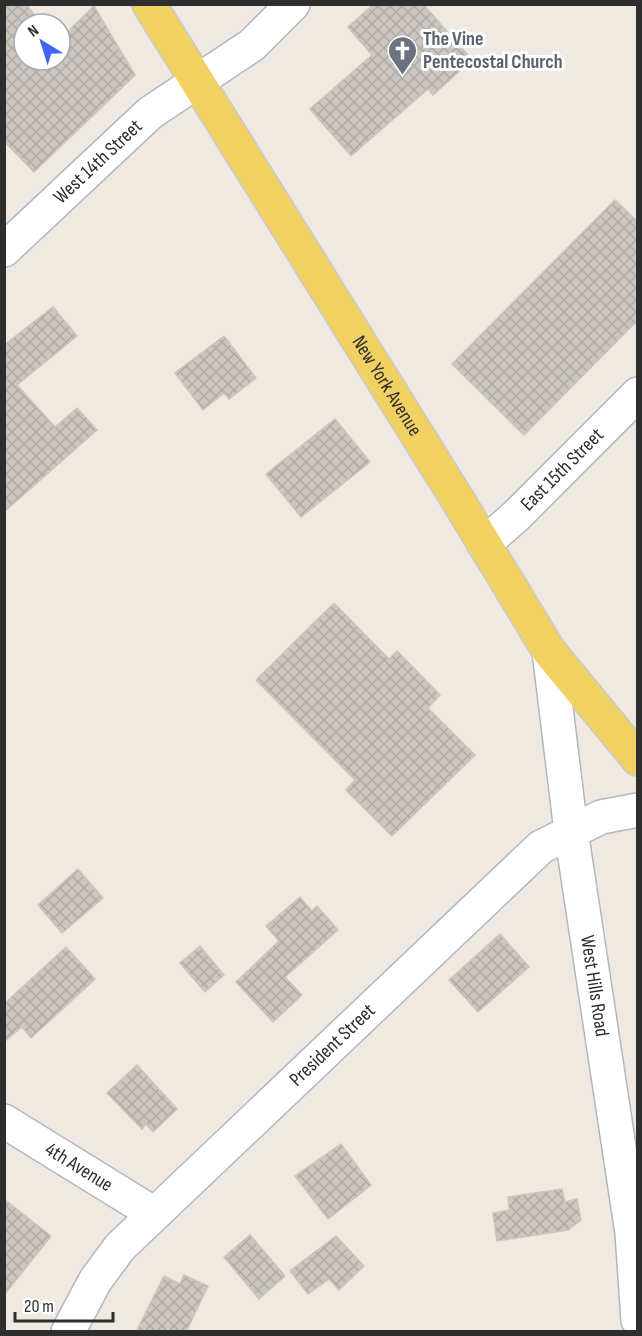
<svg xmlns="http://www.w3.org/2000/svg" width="642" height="1336" viewBox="0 0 642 1336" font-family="'Sofia Sans Condensed',sans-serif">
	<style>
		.building { fill: url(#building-cross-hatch); stroke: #cbc5ba; stroke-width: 1.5 }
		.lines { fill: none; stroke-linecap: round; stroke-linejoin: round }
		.street-casing { stroke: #b4b7c1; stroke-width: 36 }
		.secondary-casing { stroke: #b4b7c1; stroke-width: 36 }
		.primary-casing { stroke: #c9c9c9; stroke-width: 36 }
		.street { stroke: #fff; stroke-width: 33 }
		.secondary { stroke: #fff; stroke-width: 33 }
		.primary { stroke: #f2d163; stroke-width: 33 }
		.labels { text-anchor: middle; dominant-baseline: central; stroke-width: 6; stroke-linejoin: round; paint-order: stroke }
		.worship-label { font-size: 20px; font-weight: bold; fill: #5b616d; stroke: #fff; text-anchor: start }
		.street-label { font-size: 20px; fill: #2e2e2e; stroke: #fff }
	</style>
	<defs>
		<pattern id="building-cross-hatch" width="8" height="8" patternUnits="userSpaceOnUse" patternTransform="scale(1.5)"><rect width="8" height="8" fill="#cbc7bf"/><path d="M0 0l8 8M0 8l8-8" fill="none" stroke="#afaba4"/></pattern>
	</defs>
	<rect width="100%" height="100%" fill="#efe9e1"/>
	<!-- building -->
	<g class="building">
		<path d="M4 4H26L42 24H24V60H60V39L94 6 135 75 34 172 4 141Z"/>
		<path d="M374 4H423L472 60 433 95 428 89 351 156 310 109 372 55 348 27Z"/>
		<path d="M615 200 638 222V320L524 435 452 364Z"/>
		<path d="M53 307 77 336 17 385 55 427 77 408 97 430 4 512V345Z"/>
		<path d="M224 336 256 378 229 399 224 393 203 410 175 373Z"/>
		<path d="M335 419 370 462 301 517 266 474Z"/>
		<path d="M334 603 389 659 397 651 440 695 428 708 475 755 392 836 346 790 355 780 256 680Z"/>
		<path d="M78 869 103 898 62 933 38 905Z"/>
		<path d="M300 897 312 911 317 906 338 930 285 977 302 995 273 1022 236 982 279 941 266 926Z"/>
		<path d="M500 934 529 967 478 1012 449 980Z"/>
		<path d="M200 946 224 975 205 992 180 963Z"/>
		<path d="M66 947 95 979 31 1038 22 1027 4 1042V1004Z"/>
		<path d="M137 1065 177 1109 153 1132 146 1124 142 1129 107 1093Z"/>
		<path d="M341 1144 371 1185 328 1219 295 1176Z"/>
		<path d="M562 1189 565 1202 577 1199 581 1220 568 1230 497 1241 493 1213 509 1210 508 1197Z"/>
		<path d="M4 1199 51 1236 4 1295Z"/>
		<path d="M250 1235 285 1276 259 1299 224 1257Z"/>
		<path d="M336 1236 364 1266 339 1290 329 1279 308 1294 290 1271Z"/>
		<path d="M184 1275 208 1286 186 1332H136L164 1276 180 1284Z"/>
	</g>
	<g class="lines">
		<defs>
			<g id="street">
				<path id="s1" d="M4 250 150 113 252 45 293 4"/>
				<path id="s2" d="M484 544 516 516 638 394"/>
				<path id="s3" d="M4 1121 153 1213"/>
				<path id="s4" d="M68 1332 95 1281 120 1247 541 847 601 817 638 810"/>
			</g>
			<g id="secondary">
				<path id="s5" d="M549 651 571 831 632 1233 638 1320"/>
			</g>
			<g id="primary">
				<path id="s6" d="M149 4 459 502 549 651 638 759"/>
			</g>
		</defs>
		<!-- street casing -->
		<use href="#street" class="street-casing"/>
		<!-- secondary casing -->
		<use href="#secondary" class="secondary-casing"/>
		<!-- primary casing -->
		<use href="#primary" class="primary-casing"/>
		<!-- street -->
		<use href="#street" class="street"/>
		<!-- secondary -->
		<use href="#secondary" class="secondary"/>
		<!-- primary -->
		<use href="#primary" class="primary"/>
	</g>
	<!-- icons -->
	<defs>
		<symbol id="church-pin" viewBox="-11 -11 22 30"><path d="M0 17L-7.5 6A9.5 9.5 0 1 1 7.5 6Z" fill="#6b7280" stroke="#fff"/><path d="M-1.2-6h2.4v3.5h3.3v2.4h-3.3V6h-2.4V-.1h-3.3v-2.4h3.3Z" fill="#fff"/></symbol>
	</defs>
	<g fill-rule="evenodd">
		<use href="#church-pin" x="386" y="34" width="33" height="45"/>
	</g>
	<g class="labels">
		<!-- worship labels -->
		<g class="worship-label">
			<text x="423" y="39">The Vine<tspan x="423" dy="23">Pentecostal Church</tspan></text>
		</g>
		<!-- street labels -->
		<g class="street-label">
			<text stroke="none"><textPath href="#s1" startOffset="129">West 14th Street</textPath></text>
			<text stroke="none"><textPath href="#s6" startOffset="450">New York Avenue</textPath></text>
			<text stroke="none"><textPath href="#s2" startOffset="108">East 15th Street</textPath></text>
			<text stroke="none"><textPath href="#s5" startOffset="338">West Hills Road</textPath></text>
			<text stroke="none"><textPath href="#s4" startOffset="393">President Street</textPath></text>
			<text stroke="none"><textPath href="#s3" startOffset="88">4th Avenue</textPath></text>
		</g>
	</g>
	<!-- border -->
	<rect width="642" height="1336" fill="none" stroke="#2e2e2e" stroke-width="12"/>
	<!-- north arrow -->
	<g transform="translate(42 42) rotate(322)"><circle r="28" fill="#ffffff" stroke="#ababab" stroke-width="1.5"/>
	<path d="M0-4.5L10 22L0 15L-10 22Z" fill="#4264fb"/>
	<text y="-9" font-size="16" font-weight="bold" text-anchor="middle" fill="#2e2e2e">N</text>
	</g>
	<!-- scale -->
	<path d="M15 1312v9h98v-9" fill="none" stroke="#2e2e2e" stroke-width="3"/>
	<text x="24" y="1312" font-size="18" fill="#2e2e2e" stroke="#ffffff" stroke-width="4.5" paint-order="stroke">20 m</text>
</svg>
